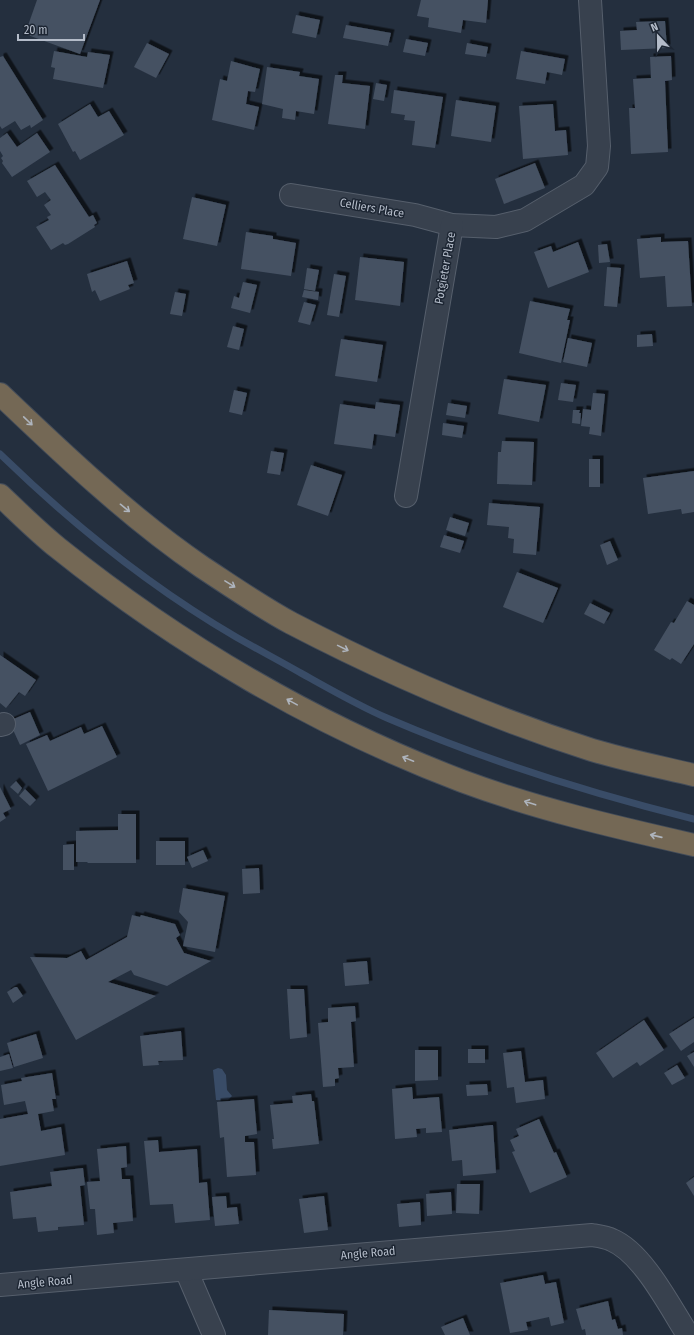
<svg xmlns="http://www.w3.org/2000/svg" width="694" height="1335" viewBox="0 0 694 1335" font-family="'Fira Sans Condensed',sans-serif">
	<style>
		.water { fill: #394c67 }
		.lines { fill: none; stroke-linecap: round; stroke-linejoin: round }
		.stream { stroke: #394c67; stroke-width: 7 }
		.building { fill: #455162; filter: url(#shadow) }
		.minor-casing { stroke: #565f6c; stroke-width: 24 }
		.highway-casing { stroke: #434c59; stroke-width: 24 }
		.minor { stroke: #38414e; stroke-width: 22 }
		.highway { stroke: #746855; stroke-width: 22 }
		.oneway { stroke: #aeb4bd }
		.labels { text-anchor: middle; dominant-baseline: central; stroke-width: 3; stroke-linejoin: round; paint-order: stroke }
		.street-label { font-size: 12px; fill: #b4bcc9; stroke: #1d2633 }
	</style>
	<defs>
		<filter id="shadow"><feDropShadow dx="3.5" dy="-3.5" stdDeviation="0" flood-color="#0009"/></filter>
	</defs>
	<rect width="100%" height="100%" fill="#242f3e"/>
	<!-- water -->
	<path class="water" d="M218 1068 222 1069 226 1075 227 1090 232 1096 228 1100H216L213 1070Z"/>
	<g class="lines">
		<!-- stream -->
		<path class="stream" d="M0 454C70 522 152 588 236 637 257 649 278 660 299 672 328 688 357 705 387 718 487 761 589 793 694 819"/>
	</g>
	<!-- building -->
	<g class="building">
		<path d="M37 0H100L80 54 25 34Z"/>
		<path d="M421 0H488L486 23 463 20 461 33 428 27 429 18 417 16Z"/>
		<path d="M296 15 320 20 316 38 292 33Z"/>
		<path d="M665 21 667 48 621 50 620 31 637 30 636 22Z"/>
		<path d="M346 25 391 33 388 46 343 38Z"/>
		<path d="M406 39 428 43 425 56 403 52Z"/>
		<path d="M147 43 169 54 156 78 134 67Z"/>
		<path d="M467 43 488 47 486 57 465 54Z"/>
		<path d="M54 51 87 57 88 52 110 55 103 88 53 79 55 68 51 67Z"/>
		<path d="M521 51 565 59 562 75 547 72 545 84 516 79Z"/>
		<path d="M3 56 43 120 31 128 30 125 21 130 15 121 2 129 0 126V57Z"/>
		<path d="M671 56 672 80 665 81 668 152 631 154 629 108H635L633 79 651 78 650 57Z"/>
		<path d="M231 61 260 69 255 92 248 91 246 104 259 107 254 130 212 120 220 79 227 81Z"/>
		<path d="M267 67 300 72 299 76 319 79 314 114 296 111 295 120 282 118 283 109 262 104Z"/>
		<path d="M335 75H343L342 83 370 86 365 129 328 124Z"/>
		<path d="M376 83 387 85 384 101 373 99Z"/>
		<path d="M394 90 443 97 435 148 412 145 415 121 404 120 405 115 391 113Z"/>
		<path d="M456 100 496 106 491 142 451 136Z"/>
		<path d="M90 104 98 117 109 111 124 135 80 160 75 151 73 152 58 124Z"/>
		<path d="M553 104 555 131 566 130 568 155 523 159 519 106Z"/>
		<path d="M7 133 17 147 37 133 50 152 12 177 2 163 3 161 1 158 3 156 0 151V138Z"/>
		<path d="M535 163 545 188 504 204 495 179Z"/>
		<path d="M55 165 89 217 93 215 97 223 94 225 95 227 68 244 65 245 63 243 51 250 36 227 49 220 47 217 51 215 44 205 51 200 45 192 37 197 27 181Z"/>
		<path d="M192 197 226 205 217 246 183 239Z"/>
		<path d="M246 232 273 236V239L296 243 291 276 241 269Z"/>
		<path d="M661 237V242L688 241 692 306 667 307 665 276 640 278 637 239Z"/>
		<path d="M578 242 589 272 548 288 534 252 551 246 553 252Z"/>
		<path d="M607 244 610 262 599 263 598 245Z"/>
		<path d="M360 257 404 262 400 306 355 300Z"/>
		<path d="M127 261 134 283 128 285 130 289 100 301 95 290 92 292 87 274Z"/>
		<path d="M607 267 621 268 617 307 604 306Z"/>
		<path d="M307 268 319 270 315 291 304 289Z"/>
		<path d="M334 274 346 276 339 317 327 315Z"/>
		<path d="M243 282 257 285 250 313 231 308 234 296 239 298Z"/>
		<path d="M304 290 319 292 318 300 302 297Z"/>
		<path d="M175 292 186 294 182 316 170 314Z"/>
		<path d="M530 301 570 309 567 320H570L561 363 519 353Z"/>
		<path d="M304 302 316 305 310 325 298 322Z"/>
		<path d="M233 326 244 329 239 350 227 347Z"/>
		<path d="M652 334 653 346 637 347V335Z"/>
		<path d="M568 338 592 343 587 367 563 362Z"/>
		<path d="M341 339 383 345 377 382 335 376Z"/>
		<path d="M504 379 546 385 539 422 498 414Z"/>
		<path d="M561 383 576 385 573 402 558 400Z"/>
		<path d="M234 390 247 393 242 415 229 412Z"/>
		<path d="M593 393 605 394 601 436 589 434 590 427 581 426 583 409 591 410Z"/>
		<path d="M376 402 400 405 395 437 374 434 372 449 334 444 340 404 375 409Z"/>
		<path d="M448 403 467 406 465 418 446 415Z"/>
		<path d="M573 410H580L579 413H581L580 424 572 423Z"/>
		<path d="M443 423 464 426 462 438 442 435Z"/>
		<path d="M502 441 534 442 532 485 497 484 498 452H501Z"/>
		<path d="M271 451 284 453 280 475 267 473Z"/>
		<rect x="589" y="459" width="11" height="28"/>
		<path d="M311 465 342 475 328 516 297 505Z"/>
		<path d="M694 471V512L682 514 681 509 648 514 643 478Z"/>
		<path d="M489 503 540 507 536 555 513 553 514 539 508 538 509 527 487 525Z"/>
		<path d="M450 517 469 523 465 536 446 530Z"/>
		<path d="M444 535 464 541 460 553 440 547Z"/>
		<path d="M610 541 618 560 607 565 600 545Z"/>
		<path d="M517 572 558 588 543 623 503 607Z"/>
		<path d="M687 601 694 605V644L681 664 672 658 670 660 654 650 671 622 674 623Z"/>
		<path d="M590 603 610 613 604 624 584 614Z"/>
		<path d="M0 655 36 680 25 696 19 692 6 708 0 703Z"/>
		<path d="M30 712 40 735 20 745 9 721Z"/>
		<path d="M102 726 117 757 48 791 26 744 47 735 50 741 81 727 84 734Z"/>
		<path d="M16 781 22 788 18 794 10 787Z"/>
		<path d="M0 787 11 809 3 813 6 818 0 822Z"/>
		<path d="M25 789 36 800 30 806 19 796Z"/>
		<path d="M118 814H136V863H88L87 862H76V831L118 830Z"/>
		<rect x="156" y="841" width="29" height="24"/>
		<path d="M74 844V870H63V845Z"/>
		<path d="M203 850 208 861 192 868 187 857Z"/>
		<path d="M259 868 260 893 243 894 242 869Z"/>
		<path d="M183 888 225 896 215 952 183 946 188 922 179 912Z"/>
		<path d="M132 915 140 917 141 915 175 924 180 935 176 938 184 953 211 961 167 986 134 975 131 970 108 982 156 996 76 1040 30 957 67 958 81 951 86 960 127 937Z"/>
		<path d="M367 961 369 984 345 986 343 963Z"/>
		<path d="M15 987H17L23 996 13 1003 7 992Z"/>
		<path d="M287 989H304L307 1037 290 1039Z"/>
		<path d="M355 1006 356 1021 351 1022 354 1067 338 1068 339 1078 335 1079V1086L323 1087 318 1023 328 1022V1008Z"/>
		<path d="M694 1018V1042L681 1051 669 1034Z"/>
		<path d="M644 1020 664 1050 640 1066 637 1062 613 1078 596 1053Z"/>
		<path d="M181 1031 183 1060 158 1061 159 1065 143 1066 140 1036Z"/>
		<path d="M36 1034 43 1058 14 1067 7 1043Z"/>
		<rect x="468" y="1049" width="17" height="14"/>
		<path d="M415 1050H438V1080L415 1081Z"/>
		<path d="M521 1051 525 1082 543 1080 545 1099 516 1103 514 1087 507 1088 503 1053Z"/>
		<path d="M694 1052V1067L687 1056Z"/>
		<path d="M9 1054 13 1068 0 1071V1057Z"/>
		<path d="M677 1065 685 1078 672 1085 664 1073Z"/>
		<path d="M52 1073 56 1099H52L54 1111 38 1114 41 1131 61 1127 65 1155 0 1166V1119L28 1114 25 1101 4 1105 1 1085 22 1081 21 1078Z"/>
		<path d="M487 1084 488 1095 467 1096 466 1085Z"/>
		<path d="M412 1087 413 1099 439 1097 442 1132 426 1133V1128L416 1129 417 1137 395 1139 392 1089Z"/>
		<path d="M311 1094 312 1101H314L319 1144 273 1149 272 1139H274L270 1105 293 1103 292 1096Z"/>
		<path d="M254 1099 257 1134 245 1136V1142H254L256 1175 227 1177 224 1137 220 1138 217 1102Z"/>
		<path d="M539 1119 554 1153 556 1152 567 1177 530 1193 512 1152 515 1151 510 1140 519 1136 516 1129Z"/>
		<path d="M491 1125H493L496 1173 463 1176 462 1160 452 1161 449 1130Z"/>
		<path d="M158 1140 159 1152 197 1149 199 1183 207 1182 210 1220 175 1223 173 1204 150 1205 144 1141Z"/>
		<path d="M126 1146 127 1167 121 1168 122 1179H130L133 1221 113 1223 114 1233 97 1235 95 1209H90L87 1182 100 1181 97 1149Z"/>
		<path d="M83 1168 85 1185 80 1186 84 1225 58 1227V1230L38 1232 36 1217 13 1219 10 1192 52 1186 50 1172Z"/>
		<path d="M694 1177V1196L686 1183Z"/>
		<path d="M457 1184H480L479 1214 456 1213Z"/>
		<path d="M451 1192 452 1214 427 1216 426 1194Z"/>
		<path d="M226 1196 227 1208 237 1207 239 1224 215 1226 212 1197Z"/>
		<path d="M324 1196 328 1230 304 1233 299 1199Z"/>
		<path d="M420 1202 421 1225 399 1227 397 1204Z"/>
		<path d="M543 1275 545 1284 556 1282 564 1323 551 1326 549 1317 526 1322 528 1330 510 1333 500 1283Z"/>
		<path d="M608 1301 612 1320 615 1319 618 1329 622 1328 623 1335H586L585 1329 582 1330 576 1309Z"/>
		<path d="M269 1310 344 1314 343 1335H268Z"/>
		<path d="M463 1318 470 1335H445L441 1327Z"/>
	</g>
	<g class="lines">
		<defs>
			<g id="minor">
				<path d="M291 195 415 215 452 225 496 227 525 220 584 185 597 167 599 146 590 0"/>
				<path d="M406 496 452 225"/>
				<path d="M0 725 4 724"/>
				<path d="M186 1270 214 1335"/>
				<path d="M0 1285 592 1235C598 1236 606 1237 612 1240 643 1253 670 1307 688 1335"/>
			</g>
			<g id="highway">
				<path d="M0 394C64 455 129 517 202 567 231 586 261 607 291 623 387 673 489 717 592 750 625 760 660 767 694 775"/>
				<path d="M0 495C19 513 38 532 58 548 179 645 317 726 462 781 537 809 615 827 694 845"/>
			</g>
		</defs>
		<!-- minor casing -->
		<use href="#minor" class="minor-casing"/>
		<!-- highway casing -->
		<use href="#highway" class="highway-casing"/>
		<!-- minor -->
		<use href="#minor" class="minor"/>
		<!-- highway -->
		<use href="#highway" class="highway"/>
	</g>
	<!-- one-way arrows -->
	<defs><path id="oneway-shaft" d="M-6 0H5M1.5-3L5.5 0L1.5 3" fill="none" stroke-width="1.6" stroke-linecap="round" stroke-linejoin="round"/></defs>
	<g class="oneway">
		<use href="#oneway-shaft" transform="translate(28 421) rotate(44)"/>
		<use href="#oneway-shaft" transform="translate(125 508) rotate(39)"/>
		<use href="#oneway-shaft" transform="translate(230 584) rotate(32)"/>
		<use href="#oneway-shaft" transform="translate(343 648) rotate(26)"/>
		<use href="#oneway-shaft" transform="translate(292 702) rotate(-151)"/>
		<use href="#oneway-shaft" transform="translate(408 759) rotate(-158)"/>
		<use href="#oneway-shaft" transform="translate(530 803) rotate(-162)"/>
		<use href="#oneway-shaft" transform="translate(656 836) rotate(-167)"/>
	</g>
	<g class="labels">
		<!-- street labels -->
		<g class="street-label">
			<text transform="translate(372 208) rotate(10)">Celliers Place</text>
			<text transform="translate(445 268) rotate(-80)">Potgieter Place</text>
			<text transform="translate(368 1253) rotate(-5)">Angle Road</text>
			<text transform="translate(45 1282) rotate(-5)">Angle Road</text>
		</g>
	</g>
	<!-- north arrow -->
	<g transform="translate(658 36) rotate(338)" stroke="#1d2633" stroke-width="3" paint-order="stroke">
	<path d="M0-3L7 15L0 10L-7 15Z" fill="#b4bcc9"/>
	<text y="-6" font-size="11" font-weight="bold" text-anchor="middle" fill="#b4bcc9">N</text>
	</g>
	<!-- scale -->
	<path d="M18 34v6h66v-6" fill="none" stroke="#b4bcc9" stroke-width="2"/>
	<text x="24" y="34" font-size="12" fill="#b4bcc9" stroke="#1d2633" stroke-width="3" paint-order="stroke">20 m</text>
</svg>
